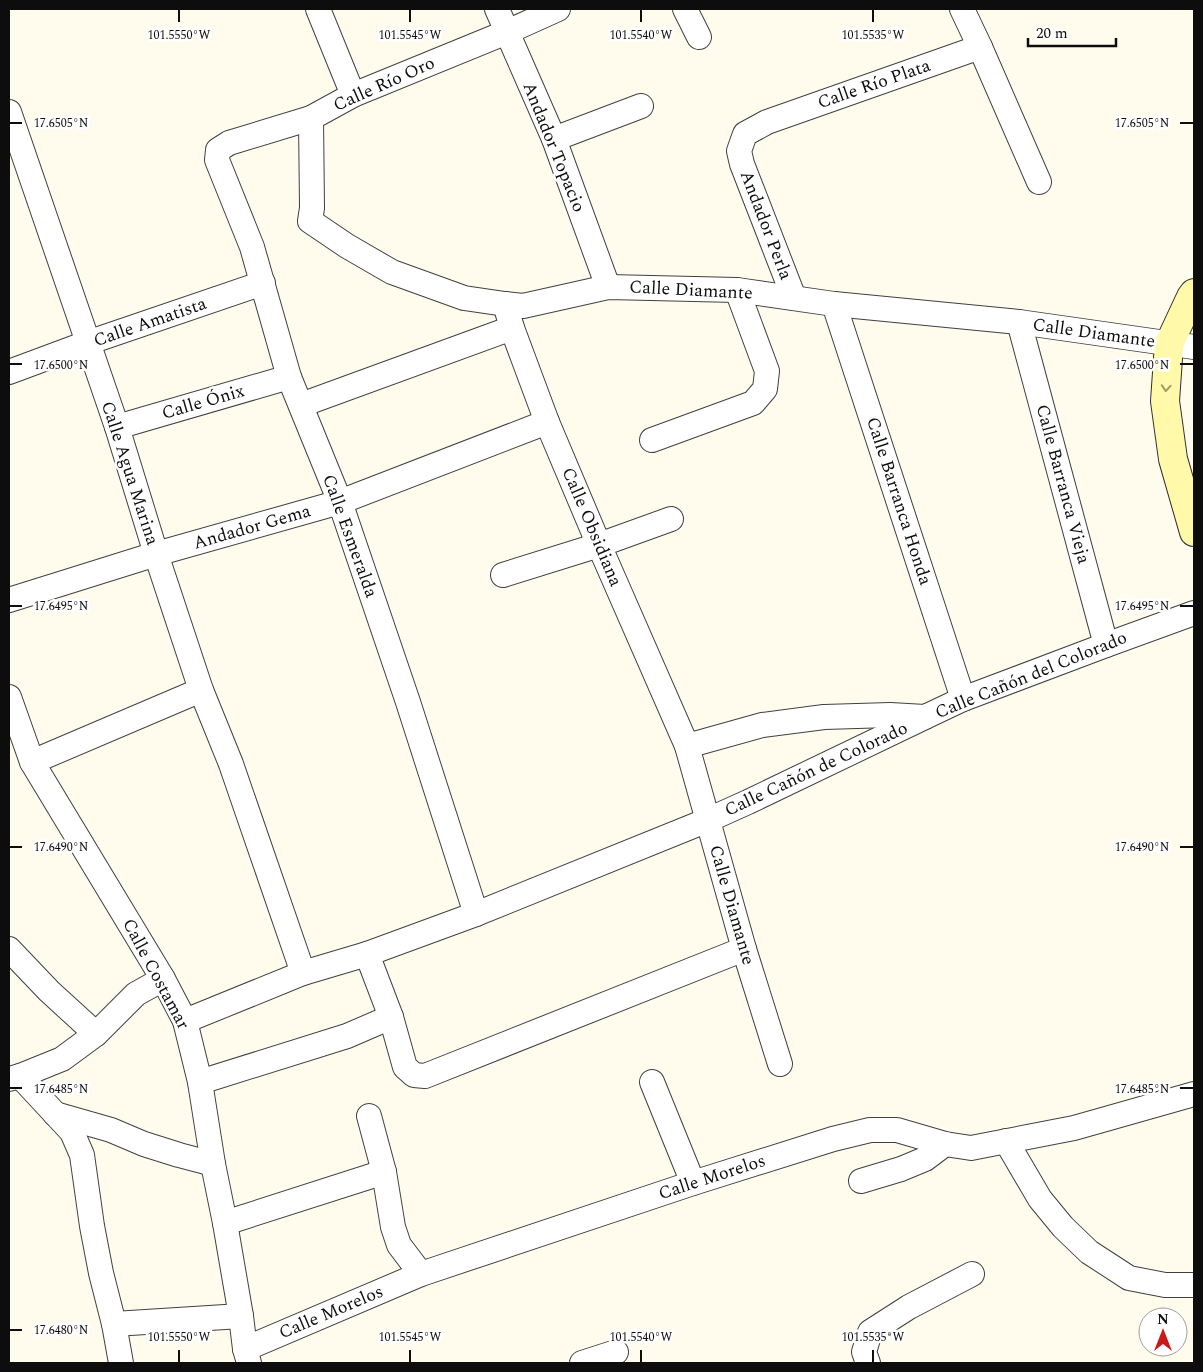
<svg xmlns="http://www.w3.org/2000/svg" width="1203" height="1372" viewBox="0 0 1203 1372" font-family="Spectral,serif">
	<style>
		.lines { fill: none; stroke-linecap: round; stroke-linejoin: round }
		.street-casing { stroke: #404040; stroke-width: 26 }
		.secondary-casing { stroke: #2f2f2f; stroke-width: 30 }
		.street { stroke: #fff; stroke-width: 24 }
		.secondary { stroke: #fff9a9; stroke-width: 28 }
		.oneway { stroke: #9e9b6b }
		.ticks { fill: none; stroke: #0d0d0d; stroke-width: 2 }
		.labels { text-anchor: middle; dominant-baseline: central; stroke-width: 5; stroke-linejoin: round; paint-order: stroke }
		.street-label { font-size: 18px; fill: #0d0d0d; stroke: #fff }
		.ticks-label { font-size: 12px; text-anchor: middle; fill: #0d0d0d; stroke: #fff; stroke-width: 5; stroke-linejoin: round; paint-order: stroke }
	</style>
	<rect width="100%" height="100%" fill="#fffcee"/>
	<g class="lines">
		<defs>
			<g id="street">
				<path d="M318 9 353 95"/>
				<path d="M497 9 554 139 608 287"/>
				<path d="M685 9 699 37"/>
				<path d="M962 9 980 47 1039 182"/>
				<path d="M9 112 117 427 156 554 201 690 231 764 303 973"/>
				<path d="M311 118 312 208 310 221 347 246 392 272 464 298 505 304 523 306 608 287 737 290 834 304 1019 322 1194 347"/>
				<path d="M554 139 641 106"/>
				<path d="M794 298 742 164 739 151 745 134 767 122 980 47"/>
				<path d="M505 304 512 328 547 422 599 545 687 746 744 949 780 1064"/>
				<path d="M834 304 963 699"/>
				<path d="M1019 322 1106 645"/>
				<path d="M9 372 87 343 263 283"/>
				<path d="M301 405 512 328"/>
				<path d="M117 427 289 377"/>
				<path d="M652 440 753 403 765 389 767 371 737 290"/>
				<path d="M503 575 599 545 671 519"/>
				<path d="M9 600 156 554 340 502 547 422"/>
				<path d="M9 697 32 762 163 979 185 1021 200 1082 213 1164 225 1223 241 1316 245 1349 249 1363"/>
				<path d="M687 746 762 725 824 717 890 715 925 717 963 699 1106 645 1194 613"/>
				<path d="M32 762 201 690"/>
				<path d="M476 914 408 702 340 502 289 377 252 247 217 160 218 150 229 143 311 118 353 95 507 32 558 9"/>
				<path d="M9 949 49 991 96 1034"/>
				<path d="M367 954 391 1017 405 1067 414 1075 425 1076 744 949"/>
				<path d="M185 1021 303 973 367 954 476 914 708 820 748 802 925 717"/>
				<path d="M20 1076 72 1132 82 1155 92 1226 101 1273 114 1324 121 1363"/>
				<path d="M9 1079 20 1076 62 1059 96 1034 136 994 163 979"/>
				<path d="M200 1082 347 1036 391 1017"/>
				<path d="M652 1082 693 1183"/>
				<path d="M55 1114 111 1130 144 1144 179 1155 213 1164"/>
				<path d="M369 1116 384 1172 393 1227 399 1245 421 1274"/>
				<path d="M1006 1141 1040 1199 1063 1227 1089 1252 1129 1278 1165 1285H1194"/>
				<path d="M861 1181 901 1169 925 1159 945 1144"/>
				<path d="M225 1223 384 1172"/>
				<path d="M114 1324 241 1316"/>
				<path d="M245 1349 421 1274 693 1183 833 1139 870 1130H897L945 1144 971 1148 1074 1128 1194 1094"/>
				<path d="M582 1363 616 1352"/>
				<path d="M868 1363 864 1352 870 1332 909 1307 972 1274"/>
			</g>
			<path id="secondary" d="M1194 293 1191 297 1169 344 1165 401 1173 459 1194 532"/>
		</defs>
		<!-- street casing -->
		<use href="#street" class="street-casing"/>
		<!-- secondary casing -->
		<use href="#secondary" class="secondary-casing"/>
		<!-- street -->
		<use href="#street" class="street"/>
		<!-- secondary -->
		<use href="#secondary" class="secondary"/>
	</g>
	<!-- one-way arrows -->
	<defs><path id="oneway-chevron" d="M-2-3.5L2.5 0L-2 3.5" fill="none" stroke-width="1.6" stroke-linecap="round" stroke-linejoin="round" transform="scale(1.25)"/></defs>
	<use class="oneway" href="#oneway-chevron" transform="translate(1166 388) rotate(94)"/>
	<!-- ticks -->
	<path class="ticks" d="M179 10V22M410 10V22M641 10V22M873 10V22M10 123H22M1180 123H1193M10 364H22M1180 364H1193M10 606H22M1180 606H1193M10 847H22M1180 847H1193M10 1088H22M1180 1088H1193M10 1330H22M179 1350V1362M410 1350V1362M641 1350V1362M873 1350V1362"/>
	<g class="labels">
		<!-- street labels -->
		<g class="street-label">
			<text transform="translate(384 84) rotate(-24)">Calle Río Oro</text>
			<text transform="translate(874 84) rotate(-19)">Calle Río Plata</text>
			<text transform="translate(554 147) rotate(68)">Andador Topacio</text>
			<text transform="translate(766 225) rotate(69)">Andador Perla</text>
			<text transform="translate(691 290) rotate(3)">Calle Diamante</text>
			<text transform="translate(150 322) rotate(-19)">Calle Amatista</text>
			<text transform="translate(1094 333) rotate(8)">Calle Diamante</text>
			<text transform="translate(203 402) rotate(-16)">Calle Ónix</text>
			<text transform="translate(130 473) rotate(72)">Calle Agua Marina</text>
			<text transform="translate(1063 484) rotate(75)">Calle Barranca Vieja</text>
			<text transform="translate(899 501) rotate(72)">Calle Barranca Honda</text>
			<text transform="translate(252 527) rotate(-16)">Andador Gema</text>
			<text transform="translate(592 527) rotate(67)">Calle Obsidiana</text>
			<text transform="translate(350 536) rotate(70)">Calle Esmeralda</text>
			<text transform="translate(1031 675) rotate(-22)">Calle Cañón del Colorado</text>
			<text transform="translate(816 769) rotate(-25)">Calle Cañón de Colorado</text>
			<text transform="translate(732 905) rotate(74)">Calle Diamante</text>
			<text transform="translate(156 974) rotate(62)">Calle Costamar</text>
			<text transform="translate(712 1177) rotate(-18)">Calle Morelos</text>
			<text transform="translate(331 1312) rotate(-23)">Calle Morelos</text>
		</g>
	</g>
	<g class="ticks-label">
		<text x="179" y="39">101.5550°W</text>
		<text x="410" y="39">101.5545°W</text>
		<text x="641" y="39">101.5540°W</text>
		<text x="873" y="39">101.5535°W</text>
		<text x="61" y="127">17.6505°N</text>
		<text x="1142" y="127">17.6505°N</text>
		<text x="61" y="369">17.6500°N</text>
		<text x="1142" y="369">17.6500°N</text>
		<text x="61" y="610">17.6495°N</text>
		<text x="1142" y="610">17.6495°N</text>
		<text x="61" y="851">17.6490°N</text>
		<text x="1142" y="851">17.6490°N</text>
		<text x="61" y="1093">17.6485°N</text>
		<text x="1142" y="1093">17.6485°N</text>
		<text x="61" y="1334">17.6480°N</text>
		<text x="179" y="1341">101.5550°W</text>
		<text x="410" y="1341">101.5545°W</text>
		<text x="641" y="1341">101.5540°W</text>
		<text x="873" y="1341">101.5535°W</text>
	</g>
	<!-- border -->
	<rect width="1203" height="1372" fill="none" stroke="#0d0d0d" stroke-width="20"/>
	<!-- north arrow -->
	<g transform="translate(1163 1332)"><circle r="24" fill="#ffffff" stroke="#9e9e9e"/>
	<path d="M0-4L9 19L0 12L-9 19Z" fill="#ca191a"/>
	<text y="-8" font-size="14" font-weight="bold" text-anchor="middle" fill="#0d0d0d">N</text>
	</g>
	<!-- scale -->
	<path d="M1028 38v8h88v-8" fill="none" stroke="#0d0d0d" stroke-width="2.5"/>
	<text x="1036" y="38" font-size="15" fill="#0d0d0d" stroke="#ffffff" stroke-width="4" paint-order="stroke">20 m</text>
</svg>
